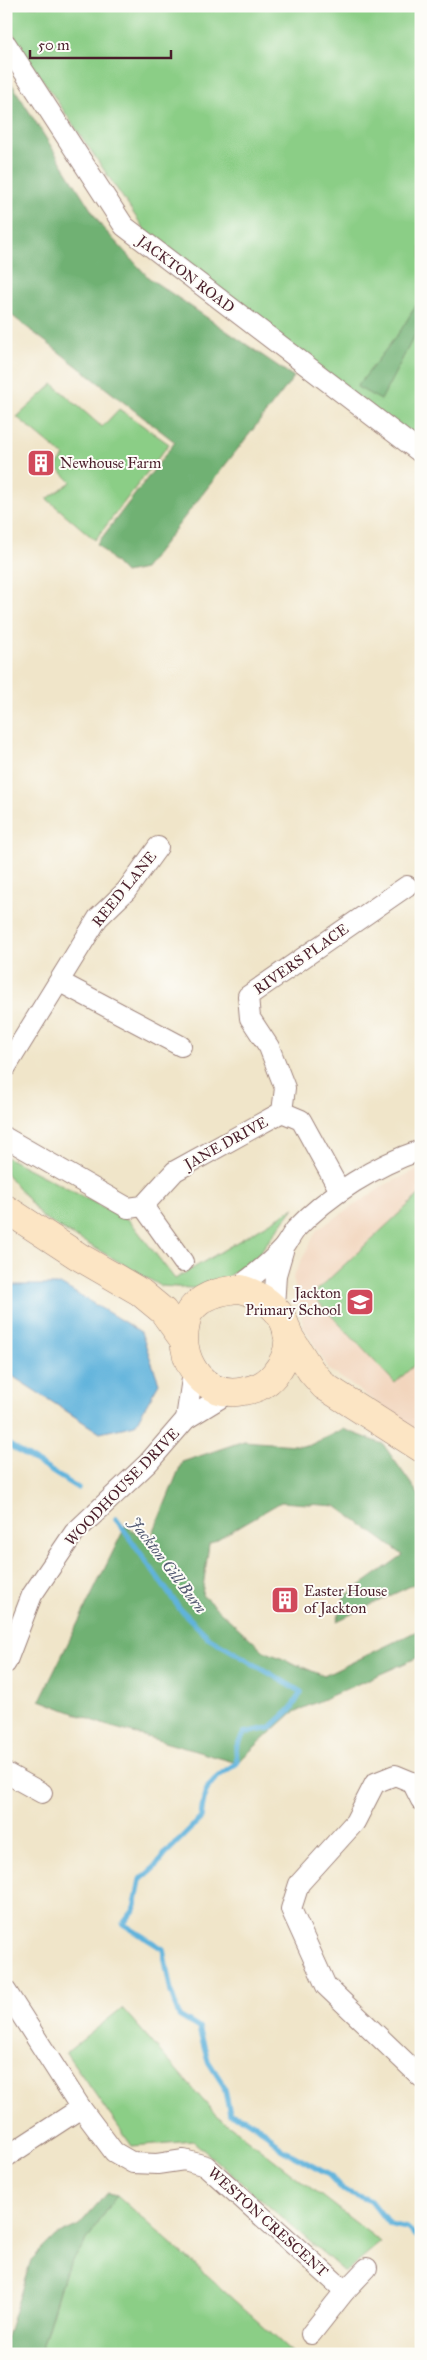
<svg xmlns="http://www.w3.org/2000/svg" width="427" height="2360" viewBox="0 0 427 2360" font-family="'IM FELL Great Primer',serif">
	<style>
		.built { fill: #f2d5bd }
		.green { fill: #8bce86; stroke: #6a7658 }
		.forest { fill: #70b173; stroke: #5d684f }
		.water { fill: #60b3dc; stroke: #556984 }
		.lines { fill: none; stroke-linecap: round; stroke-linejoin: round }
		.stream { stroke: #60b3dc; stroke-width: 5.5 }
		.street-casing { stroke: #9d827a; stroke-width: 22 }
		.secondary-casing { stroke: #9d827a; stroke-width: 29 }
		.street { stroke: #fff; stroke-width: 20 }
		.secondary { stroke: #fce5c4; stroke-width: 28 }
		.labels { text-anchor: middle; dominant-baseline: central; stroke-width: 4; stroke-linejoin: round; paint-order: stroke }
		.street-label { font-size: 15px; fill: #4a1f2b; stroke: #fdfcf7 }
		.poi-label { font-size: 15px; fill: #4a1f2b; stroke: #fdfcf7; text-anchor: start }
		.water-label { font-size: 16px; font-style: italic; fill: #535a72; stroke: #fdfcf7 }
	</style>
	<rect width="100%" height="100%" fill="#fdfcf7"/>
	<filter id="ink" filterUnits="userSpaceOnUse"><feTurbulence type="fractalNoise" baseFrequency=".02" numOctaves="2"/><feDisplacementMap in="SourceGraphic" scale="10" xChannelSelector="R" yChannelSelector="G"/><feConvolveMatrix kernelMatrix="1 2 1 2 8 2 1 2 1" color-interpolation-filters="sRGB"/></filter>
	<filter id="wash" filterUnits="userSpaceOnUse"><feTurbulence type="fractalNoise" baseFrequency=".0096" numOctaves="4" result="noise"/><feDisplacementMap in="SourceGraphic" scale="20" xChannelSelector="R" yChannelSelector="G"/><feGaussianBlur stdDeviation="1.12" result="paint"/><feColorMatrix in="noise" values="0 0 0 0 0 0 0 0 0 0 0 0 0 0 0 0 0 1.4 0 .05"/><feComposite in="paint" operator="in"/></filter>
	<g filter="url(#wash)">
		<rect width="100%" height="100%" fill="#f0e5c9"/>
		<!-- built -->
		<path class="built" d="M421 1168V1434L329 1369 304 1327 293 1277 317 1230 385 1185Z"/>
		<!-- green -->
		<g class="green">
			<path d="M6 6H421V445L153 242 32 64 6 22Z"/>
			<path d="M53 384 102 427 119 409 169 444 95 540 47 499 71 482 56 467 64 456 17 417Z"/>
			<path d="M6 1157 130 1221 175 1279 294 1208 253 1261 206 1289 161 1286 43 1218 6 1173Z"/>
			<path d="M421 1193V1359L395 1383 312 1295Z"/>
			<path d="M122 2008 216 2115 381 2242 345 2272 193 2141 132 2146 66 2053Z"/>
			<path d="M117 2195 294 2354H40L64 2274Z"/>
		</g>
		<!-- forest -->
		<g class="forest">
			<path d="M6 75 102 227 149 278 294 377 144 569 125 573 97 544 175 442 6 311Z"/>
			<path d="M421 297V323L381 400 357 387 401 330Z"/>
			<path d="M343 1429 383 1444 421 1498V1581L337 1621 344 1597 403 1555 336 1506 281 1502 209 1544 202 1595 264 1651 324 1676 421 1629V1656L292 1713 237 1763 105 1725 40 1700 126 1525 149 1543 182 1462 244 1441 308 1446Z"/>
			<path d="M107 2193 117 2195 64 2274 40 2354H6V2339L31 2260 55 2236 79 2225Z"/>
			<path d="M419 2334H421V2354H406Z"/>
			<path d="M236 2345 249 2348 256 2354H230Z"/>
		</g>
		<!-- water -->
		<path class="water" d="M8 1285H62L141 1332 159 1383 135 1425 100 1433 6 1372Z"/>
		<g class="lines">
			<!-- stream -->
			<g class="stream">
				<path d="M6 1443 78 1488"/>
				<path d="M116 1519 180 1609 208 1637 301 1692 291 1709 270 1728 244 1733 236 1748 237 1763C210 1781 204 1784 201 1818L165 1854 155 1867 140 1880 134 1910 123 1924 163 1949 171 1992 179 2016 199 2028 208 2061 224 2086 230 2114 246 2119 266 2132 281 2149 329 2175 343 2190 371 2201 389 2224 407 2228 421 2241"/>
			</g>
		</g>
	</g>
	<g filter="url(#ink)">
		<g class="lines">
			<defs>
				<g id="street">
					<path d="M6 44 124 226 421 453"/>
					<path d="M60 982 181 1046"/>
					<path d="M6 1067 98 918 126 891 158 847"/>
					<path d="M282 1112 285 1088 269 1047 250 1018 248 996 407 886"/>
					<path d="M6 1138 128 1208 143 1206 175 1171 282 1112 301 1120 340 1191"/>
					<path d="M143 1206 183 1262"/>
					<path d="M234 1290C252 1277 268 1265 283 1248 288 1242 291 1235 296 1229 328 1195 376 1165 421 1150"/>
					<path d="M274 1307 276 1275 283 1251"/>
					<path d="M186 1419 193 1372"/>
					<path d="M6 1663 32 1595 74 1533 148 1463 186 1419 230 1392"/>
					<path d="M6 1773 42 1793"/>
					<path d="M421 1800 412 1782 395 1775 375 1783 355 1822 299 1884 291 1909 326 1986 421 2077"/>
					<path d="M6 1991 81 2108 114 2152 133 2163 157 2164 184 2160 206 2166 345 2291"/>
					<path d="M6 2157 81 2108"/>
					<path d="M311 2334 345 2291 367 2268"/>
				</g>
				<g id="secondary">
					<path d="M6 1209 78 1256 140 1292 163 1311 183 1339"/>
					<path d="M241 1289C283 1301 304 1339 274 1375 266 1385 256 1389 244 1391 207 1400 179 1363 185 1329 186 1324 187 1315 190 1311 202 1295 223 1290 241 1289Z"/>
					<path d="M287 1333 311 1371 324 1386 421 1448"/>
				</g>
			</defs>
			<!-- street casing -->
			<use href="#street" class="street-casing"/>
			<!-- secondary casing -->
			<use href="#secondary" class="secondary-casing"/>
			<!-- street -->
			<use href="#street" class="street"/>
			<!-- secondary -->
			<use href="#secondary" class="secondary"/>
		</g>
	</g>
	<!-- icons -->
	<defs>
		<symbol id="building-square" viewBox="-11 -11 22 22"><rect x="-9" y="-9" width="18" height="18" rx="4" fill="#d1495b" stroke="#fdfcf7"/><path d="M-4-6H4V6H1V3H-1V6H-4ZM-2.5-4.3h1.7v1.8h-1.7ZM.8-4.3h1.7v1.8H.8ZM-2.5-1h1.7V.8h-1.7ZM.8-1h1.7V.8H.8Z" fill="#fff"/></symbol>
		<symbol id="school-square" viewBox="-11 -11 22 22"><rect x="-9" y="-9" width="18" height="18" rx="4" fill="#d1495b" stroke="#fdfcf7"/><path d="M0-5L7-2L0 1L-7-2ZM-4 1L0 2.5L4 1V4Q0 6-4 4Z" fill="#fff"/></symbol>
	</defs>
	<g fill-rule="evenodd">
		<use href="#building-square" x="25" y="447" width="32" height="32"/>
		<use href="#school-square" x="344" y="1286" width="32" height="32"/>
		<use href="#building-square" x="269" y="1584" width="32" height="32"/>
	</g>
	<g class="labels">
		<!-- street labels -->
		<g class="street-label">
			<text transform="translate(186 274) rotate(37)">JACKTON ROAD</text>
			<text transform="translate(124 889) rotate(-51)">REED LANE</text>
			<text transform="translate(301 959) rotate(-35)">RIVERS PLACE</text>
			<text transform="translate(226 1143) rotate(-29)">JANE DRIVE</text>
			<text transform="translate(122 1487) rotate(-46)">WOODHOUSE DRIVE</text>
			<text transform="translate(268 2222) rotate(42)">WESTON CRESCENT</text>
		</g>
		<!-- poi labels -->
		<g class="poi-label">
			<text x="60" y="463">Newhouse Farm</text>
			<text x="341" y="1293" text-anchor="end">Jackton<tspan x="341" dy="17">Primary School</tspan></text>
			<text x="304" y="1591">Easter House<tspan x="304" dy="17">of Jackton</tspan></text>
		</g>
		<!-- water labels -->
		<g class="water-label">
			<text transform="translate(168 1565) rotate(53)">Jackton Gill Burn</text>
		</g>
	</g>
	<!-- margin -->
	<rect width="427" height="2360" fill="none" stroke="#fdfcf7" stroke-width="25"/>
	<!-- scale -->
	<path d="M30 50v8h141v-8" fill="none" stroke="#4a1f2b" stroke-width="2.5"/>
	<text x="38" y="50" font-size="15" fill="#4a1f2b" stroke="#fdfcf7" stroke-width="4" paint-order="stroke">50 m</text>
</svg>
